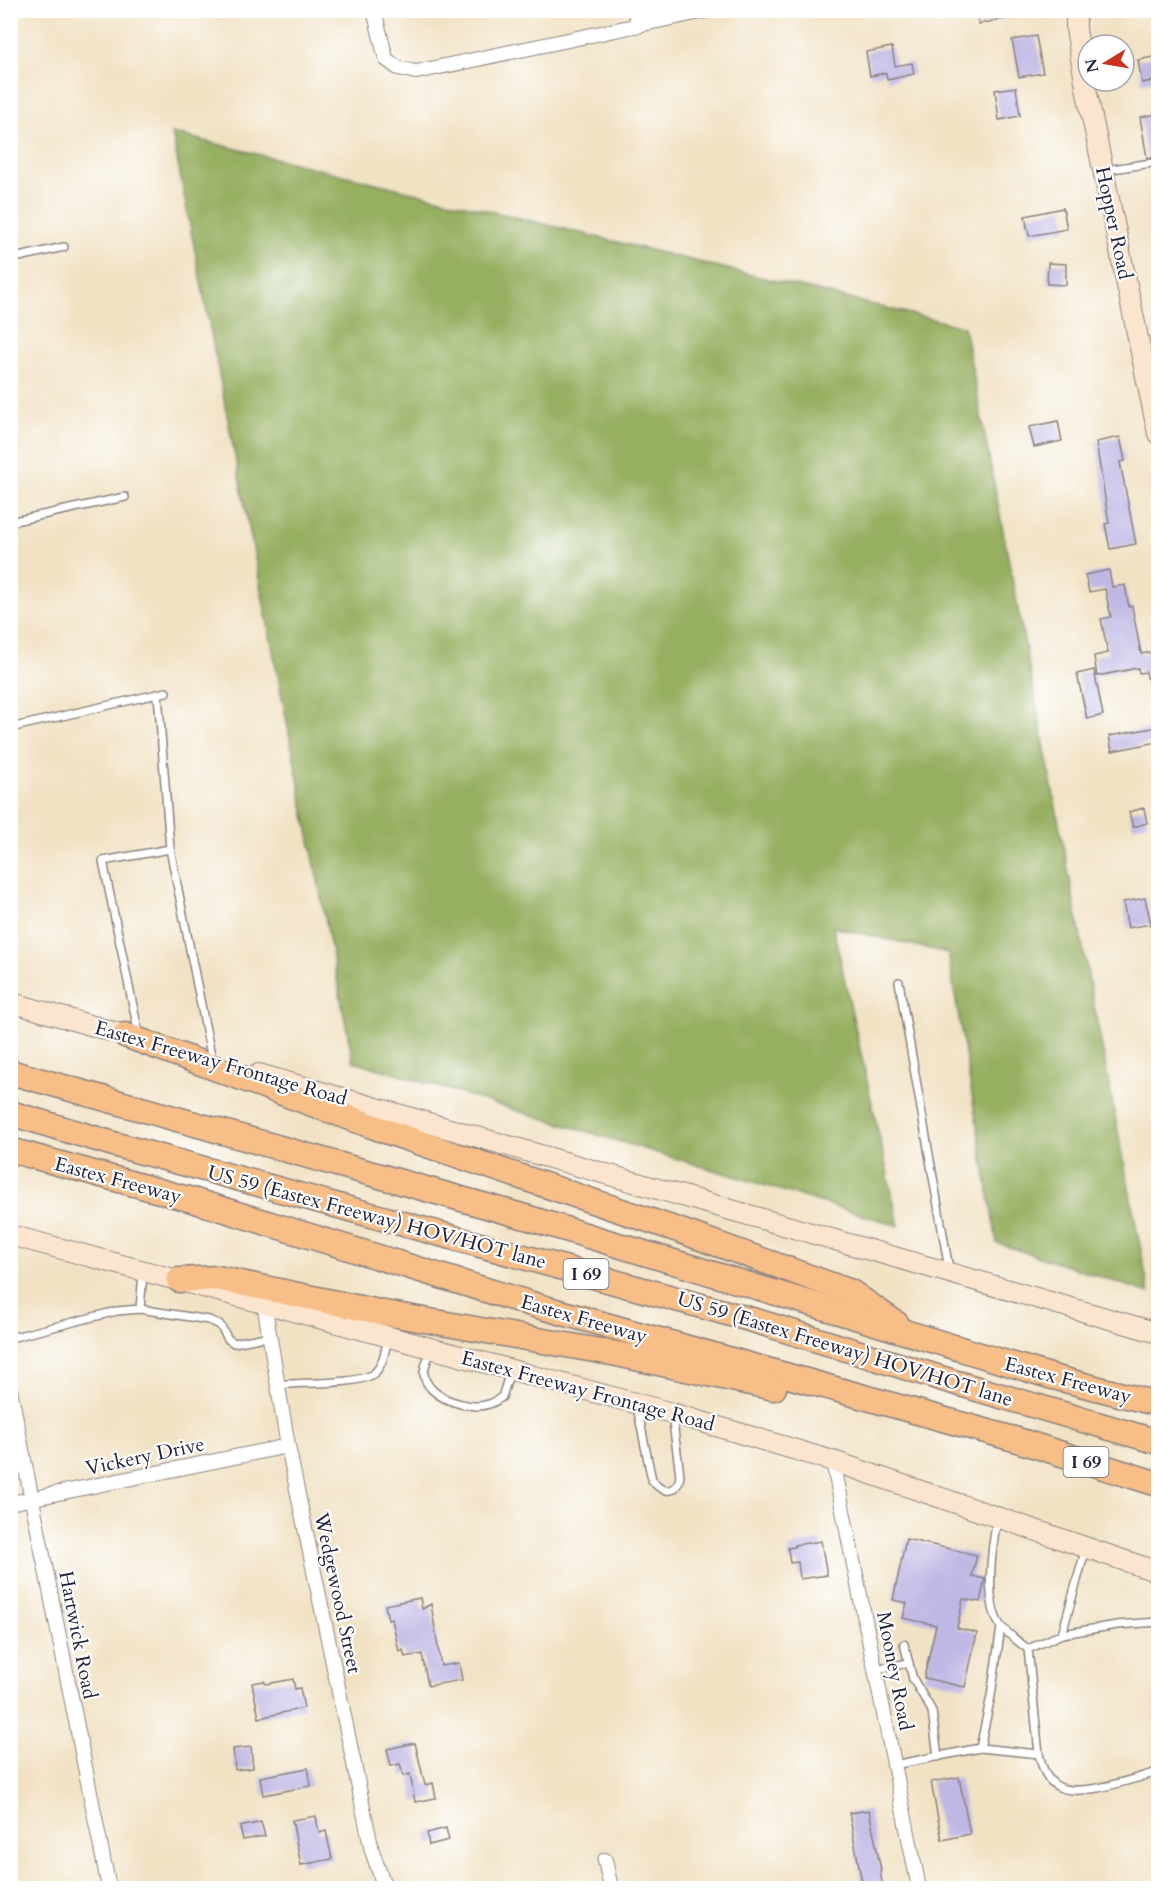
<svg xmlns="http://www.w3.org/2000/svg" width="1169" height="1899" viewBox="0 0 1169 1899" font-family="Cardo,serif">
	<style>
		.forest { fill: #96af60; stroke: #5c684e; stroke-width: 1.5 }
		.building { fill: #bfb7e4 }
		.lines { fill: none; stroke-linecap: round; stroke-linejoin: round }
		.lane-casing { stroke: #8a8280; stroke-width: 10 }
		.street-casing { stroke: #8a8280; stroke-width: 16 }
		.secondary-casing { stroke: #8a8280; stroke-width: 22 }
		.highway-casing { stroke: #8a8280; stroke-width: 27 }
		.lane { stroke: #fff; stroke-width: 7 }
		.street { stroke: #fff; stroke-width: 14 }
		.secondary { stroke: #fce5cf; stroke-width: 20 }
		.highway { stroke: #f7be88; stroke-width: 24 }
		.labels { text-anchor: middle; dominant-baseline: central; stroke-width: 4.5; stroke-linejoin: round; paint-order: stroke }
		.shield { fill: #fff; stroke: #646476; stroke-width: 1.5 }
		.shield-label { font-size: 18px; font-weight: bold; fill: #22223b }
		.street-label { font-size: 20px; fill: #22223b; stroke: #fff }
	</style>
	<rect width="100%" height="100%" fill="#fff"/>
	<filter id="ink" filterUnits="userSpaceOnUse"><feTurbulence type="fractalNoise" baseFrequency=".0167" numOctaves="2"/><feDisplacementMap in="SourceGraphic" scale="12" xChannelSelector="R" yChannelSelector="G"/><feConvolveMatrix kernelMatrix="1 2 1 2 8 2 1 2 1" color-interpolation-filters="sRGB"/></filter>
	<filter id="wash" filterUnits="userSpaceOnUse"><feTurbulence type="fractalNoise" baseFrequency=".008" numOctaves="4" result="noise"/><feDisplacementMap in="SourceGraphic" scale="24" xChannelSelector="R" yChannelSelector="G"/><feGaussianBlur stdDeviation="1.35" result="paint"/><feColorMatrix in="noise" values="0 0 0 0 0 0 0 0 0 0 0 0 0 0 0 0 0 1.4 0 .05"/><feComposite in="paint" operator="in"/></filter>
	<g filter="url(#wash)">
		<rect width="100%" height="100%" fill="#f1e2c4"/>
		<!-- forest -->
		<path class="forest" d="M172 133 964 327 1149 1293 997 1243 948 953 833 927 899 1226 353 1061Z"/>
		<g id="blocks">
			<!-- building -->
			<g class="building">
				<path d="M976 10H1017L1018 16 979 24Z"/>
				<path d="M1036 36 1043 73 1019 77 1012 40Z"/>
				<path d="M892 47 895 66 912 63 914 74 887 80 886 73 870 76 866 52Z"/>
				<path d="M1158 56V80L1142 83 1138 60Z"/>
				<path d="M1016 87 1020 116 999 120 995 90Z"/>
				<path d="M1158 114V157L1147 158 1140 117Z"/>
				<path d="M1063 208 1067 229 1029 236 1025 216Z"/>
				<path d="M1048 263 1066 264V285L1047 284Z"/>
				<path d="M1058 421 1062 441 1034 447 1029 427Z"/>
				<path d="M1120 437 1125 461 1120 462 1136 544 1110 549 1105 524 1109 523 1096 442Z"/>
				<path d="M1109 570 1112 587 1125 585 1129 607 1132 606 1141 654 1158 651V703H1153L1146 672 1139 673 1138 668 1097 676 1094 656 1108 653 1101 619 1111 617 1105 589 1089 592 1085 575Z"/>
				<path d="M1094 670 1103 715 1087 719 1077 674Z"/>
				<path d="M1158 727V742L1112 751 1109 736Z"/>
				<path d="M1144 808 1147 823 1133 827 1129 812Z"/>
				<path d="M1145 898 1151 924 1128 928 1123 902Z"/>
				<path d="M906 1539 977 1555 972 1576 985 1579 980 1602 963 1599 957 1628 977 1633 965 1687 924 1678 936 1625 903 1618 907 1603 893 1600Z"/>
				<path d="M821 1541 827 1575 800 1579 798 1562 790 1563 788 1548 795 1547V1545Z"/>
				<path d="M420 1598 422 1609 431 1604 441 1666 459 1663 462 1680 428 1686 422 1654 405 1657 403 1650 399 1652 392 1619 388 1620 385 1605Z"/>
				<path d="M293 1679 295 1689 300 1688 304 1708 259 1718 252 1683 264 1681 266 1684Z"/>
				<path d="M415 1743 425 1785 433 1783 436 1798 415 1802 410 1774 403 1776 400 1764 391 1766 387 1749Z"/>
				<path d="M251 1747 253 1768 235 1770 233 1749Z"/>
				<path d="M308 1768 311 1786 263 1795 260 1777Z"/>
				<path d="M959 1777 970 1834 942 1840 931 1782Z"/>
				<path d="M869 1810 881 1870H880L883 1888H863L849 1813Z"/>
				<path d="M316 1816 319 1833 326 1831 332 1859 301 1865 292 1820Z"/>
				<path d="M261 1822 265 1836 243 1840 240 1827Z"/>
				<path d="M446 1828 449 1840 429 1845 427 1833Z"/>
			</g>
		</g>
	</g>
	<g filter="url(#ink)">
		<use href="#blocks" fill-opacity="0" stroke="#8a8280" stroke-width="1.5"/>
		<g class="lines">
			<defs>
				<g id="lane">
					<path d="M1106 170 1158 162"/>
					<path d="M10 259 64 247"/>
					<path d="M10 522 125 497"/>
					<path d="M158 694 170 849"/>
					<path d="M10 728 166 692"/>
					<path d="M899 982 949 1269"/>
					<path d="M139 1035 103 861 170 849 212 1060"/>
					<path d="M140 1309 143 1273"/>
					<path d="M10 1338 117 1311 140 1309 209 1320 220 1325 228 1339 234 1343 270 1336"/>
					<path d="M431 1350C429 1356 424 1366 424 1373 425 1398 470 1411 489 1404 494 1403 498 1399 502 1397L510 1372"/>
					<path d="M278 1385C300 1382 357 1385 373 1374 383 1367 385 1350 388 1339"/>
					<path d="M637 1407 652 1480C662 1494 678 1495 680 1475L672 1415"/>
					<path d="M997 1520C992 1546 984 1602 1000 1625 1007 1634 1019 1642 1028 1649L1062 1634 1086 1548"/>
					<path d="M1062 1634 1117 1625 1158 1622"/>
					<path d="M904 1644 913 1679 932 1711 938 1757"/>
					<path d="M1028 1649 1039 1754C1042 1766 1045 1779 1057 1786 1079 1799 1134 1778 1158 1772"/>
					<path d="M875 1669 909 1663"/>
					<path d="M980 1748 1039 1754"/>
					<path d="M894 1765 980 1748 991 1696 1001 1627"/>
				</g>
				<g id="street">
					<path d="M374 10 386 59 398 68 416 72 710 10"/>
					<path d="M635 10 638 26"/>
					<path d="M264 1303 288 1446 372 1851 385 1888"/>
					<path d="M10 1389 109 1888"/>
					<path d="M833 1461 919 1888"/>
					<path d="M10 1503 288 1446"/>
					<path d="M605 1860 611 1888"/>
				</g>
				<g id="secondary">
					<path d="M1076 10V29L1087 93 1158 434"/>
					<path d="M10 1002 138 1039"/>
					<path d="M259 1074 1158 1333"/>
					<path d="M10 1235 672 1413 833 1461 1158 1572"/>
				</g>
				<g id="highway">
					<path d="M125 1035 391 1133 678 1230 851 1292 897 1324"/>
					<path d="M10 1072 529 1218 1053 1377 1158 1404"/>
					<path d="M10 1113 117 1145 756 1321 940 1378 1158 1442"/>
					<path d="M10 1150 192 1200 538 1306 1014 1439 1158 1484"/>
					<path d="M179 1280 217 1278 379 1312 617 1354 774 1388"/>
				</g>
			</defs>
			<!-- lane casing -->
			<use href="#lane" class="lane-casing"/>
			<!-- street casing -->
			<use href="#street" class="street-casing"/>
			<!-- secondary casing -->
			<use href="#secondary" class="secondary-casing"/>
			<!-- highway casing -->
			<use href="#highway" class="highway-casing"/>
			<!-- lane -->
			<use href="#lane" class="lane"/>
			<!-- street -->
			<use href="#street" class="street"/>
			<!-- secondary -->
			<use href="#secondary" class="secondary"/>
			<!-- highway -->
			<use href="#highway" class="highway"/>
		</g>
	</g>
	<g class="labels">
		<!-- shield labels -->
		<g class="shield">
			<rect x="563.5" y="1259" width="45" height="30" rx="4.5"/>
			<rect x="1063.5" y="1447" width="45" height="30" rx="4.5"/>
		</g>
		<g class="shield-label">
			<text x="586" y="1274">I 69</text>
			<text x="1086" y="1462">I 69</text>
		</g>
		<!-- street labels -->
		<g class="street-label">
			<text transform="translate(1114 223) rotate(78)">Hopper Road</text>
			<text transform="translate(221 1063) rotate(16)">Eastex Freeway Frontage Road</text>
			<text transform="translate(118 1180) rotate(15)">Eastex Freeway</text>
			<text transform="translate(377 1217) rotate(15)">US 59 (Eastex Freeway) HOV/HOT lane</text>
			<text transform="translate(584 1319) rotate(16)">Eastex Freeway</text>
			<text transform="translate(845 1349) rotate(17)">US 59 (Eastex Freeway) HOV/HOT lane</text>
			<text transform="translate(1068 1380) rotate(15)">Eastex Freeway</text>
			<text transform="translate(588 1391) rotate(15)">Eastex Freeway Frontage Road</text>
			<text transform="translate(145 1456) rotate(-12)">Vickery Drive</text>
			<text transform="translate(338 1593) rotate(78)">Wedgewood Street</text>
			<text transform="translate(78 1635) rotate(79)">Hartwick Road</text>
			<text transform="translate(895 1671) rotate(79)">Mooney Road</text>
		</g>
	</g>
	<!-- margin -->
	<rect width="1169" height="1899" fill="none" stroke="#fff" stroke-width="36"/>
	<!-- north arrow -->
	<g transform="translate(1106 63) rotate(259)"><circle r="28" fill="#ffffff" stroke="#a7a7b1" stroke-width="1.5"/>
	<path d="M0-4.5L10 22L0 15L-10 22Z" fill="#c8321e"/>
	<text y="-9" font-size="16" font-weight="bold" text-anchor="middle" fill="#22223b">N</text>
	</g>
</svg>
